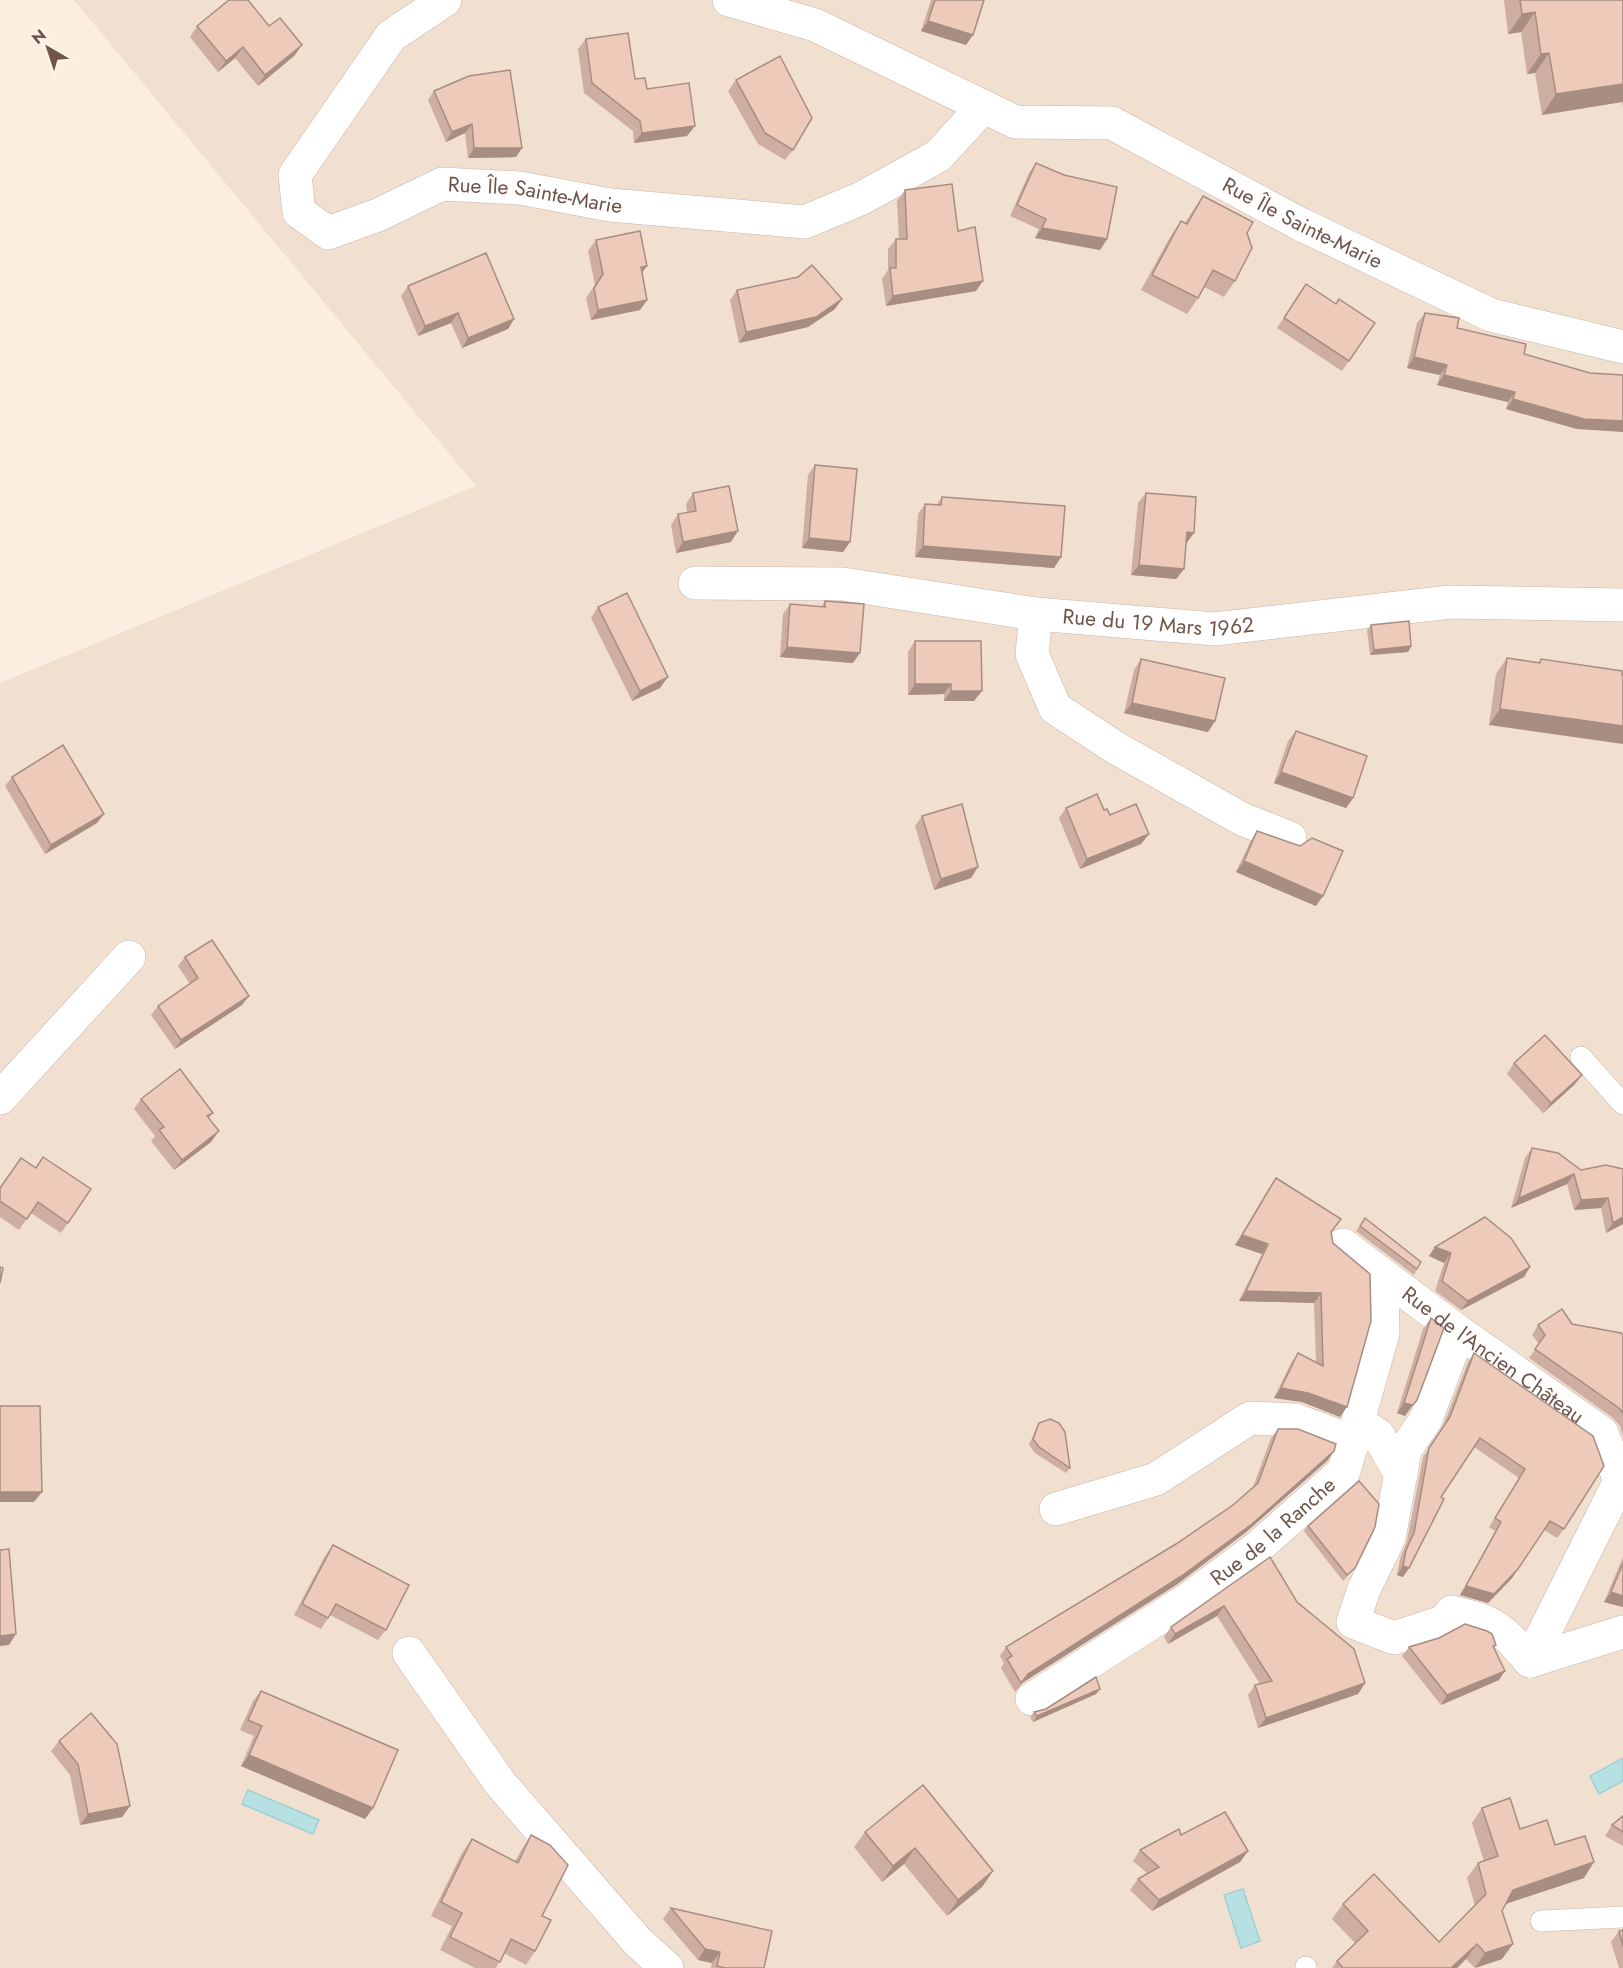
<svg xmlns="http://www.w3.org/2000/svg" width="1623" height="1968" viewBox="0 0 1623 1968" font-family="Jost,sans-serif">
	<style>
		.residential { fill: #f1dfd0 }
		.water { fill: #b7e0e2; stroke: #9ed0d3; stroke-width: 1.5 }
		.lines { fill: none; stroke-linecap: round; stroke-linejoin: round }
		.lane-casing { stroke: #cab5a9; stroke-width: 22 }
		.street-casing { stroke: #cab5a9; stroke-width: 34 }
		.lane { stroke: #fff; stroke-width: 21 }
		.street { stroke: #fff; stroke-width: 33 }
		.wall { fill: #cdaea0 }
		.shaded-wall { fill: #a78d82 }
		.building { fill: #eecaba; stroke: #a78d82; stroke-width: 1.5 }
		.labels { text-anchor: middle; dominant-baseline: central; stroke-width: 4.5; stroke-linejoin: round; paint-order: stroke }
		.street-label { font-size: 21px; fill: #70544a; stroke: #fef3e7 }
	</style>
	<rect width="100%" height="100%" fill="#faeee1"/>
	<!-- residential -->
	<path class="residential" d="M74 0H1623V1968H0V683L476 486Z"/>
	<!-- water -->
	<g class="water">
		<path d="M1623 1758V1781L1599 1794 1590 1776Z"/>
		<path d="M248 1790 319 1820 313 1834 242 1804Z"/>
		<path d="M1243 1889 1260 1941 1241 1948 1224 1895Z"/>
	</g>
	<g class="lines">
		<defs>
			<g id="lane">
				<path d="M1581 1057 1623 1104"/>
				<path d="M1541 1921 1623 1917"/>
				<path d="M1306 1968V1967"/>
			</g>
			<g id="street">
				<path id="s1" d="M445 0 391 36 295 175 299 212 328 233 378 215 442 184 520 188 610 205 805 222 862 198 938 156 983 107"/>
				<path id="s2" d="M729 0 815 25 1015 122 1112 123 1300 224 1491 315 1623 347"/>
				<path id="s3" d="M695 583 843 584 1036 614 1215 629 1450 602 1623 605"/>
				<path d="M1036 614 1032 654 1055 708 1116 748 1242 819 1290 838"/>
				<path d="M0 1098 129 957"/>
				<path id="s4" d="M1343 1245 1459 1332 1602 1433 1620 1481 1530 1661"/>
				<path d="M1459 1332 1426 1419 1405 1450 1389 1538 1364 1589 1353 1622 1394 1638 1443 1622 1452 1612C1496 1622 1501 1628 1530 1661"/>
				<path d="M1359 1422 1378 1435 1401 1475"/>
				<path d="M1056 1509 1156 1479 1250 1418 1295 1420 1354 1442"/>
				<path d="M409 1653 500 1783 638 1942 667 1968"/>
				<path d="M1530 1661 1623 1632"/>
				<path id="s5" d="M1032 1699 1187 1600 1257 1548 1344 1471 1383 1333 1382 1275"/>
			</g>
		</defs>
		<!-- lane casing -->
		<use href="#lane" class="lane-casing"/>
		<!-- street casing -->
		<use href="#street" class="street-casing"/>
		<!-- lane -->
		<use href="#lane" class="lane"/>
		<!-- street -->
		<use href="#street" class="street"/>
	</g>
	<!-- wall -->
	<g class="wall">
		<path d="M931 0H984L966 45 921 31Z"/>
		<path d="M1504 0H1623V107L1622 102 1542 115 1535 73 1527 74 1521 32 1508 34Z"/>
		<path d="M197 26H269L302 45 294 56 258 86 235 58 218 72 190 37Z"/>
		<path d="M586 39 647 89 687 136 634 143 633 131 584 93 578 49Z"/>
		<path d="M736 80 793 150 785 160 758 144 728 91Z"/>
		<path d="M434 91 516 157 468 158 465 133 446 142 428 100Z"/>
		<path d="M1036 163 1107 239 1100 250 1035 238 1039 229 1010 216 1029 173Z"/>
		<path d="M905 190 958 231 976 291 886 306 882 279 888 270V249L896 239H899L897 201Z"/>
		<path d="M1203 196 1247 233 1235 281 1224 297 1204 287 1198 298 1187 314 1141 290 1170 237 1181 221 1185 223 1192 212Z"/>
		<path d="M596 240 642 273 647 300 640 310 591 320 586 298 595 285 588 251Z"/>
		<path d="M1306 284 1336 304 1339 299 1375 323 1342 371 1277 328Z"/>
		<path d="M408 286 514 319 508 329 462 348 451 323 418 336 401 296Z"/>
		<path d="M737 290 835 309 808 327 739 343 730 300Z"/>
		<path d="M1425 313 1457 328 1524 354 1577 429 1506 409 1508 402 1437 385 1440 375 1407 368 1417 323Z"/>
		<path d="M815 465 850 542 843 552 802 548 808 475Z"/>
		<path d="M693 493 731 542 676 553 671 525 678 514 687 513 686 504Z"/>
		<path d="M1146 493 1184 569 1176 579 1131 575 1138 503Z"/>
		<path d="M942 497 1061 557 1054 568 915 557 918 514 925 504H937Z"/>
		<path d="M825 601 853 663 780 657 783 614 790 604 821 607Z"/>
		<path d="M598 607 660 688 632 701 591 618Z"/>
		<path d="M1371 625 1411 646 1408 652 1370 655 1367 630Z"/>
		<path d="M915 641 974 701H944V694L908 695V652Z"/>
		<path d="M1507 658 1538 663 1541 659 1622 675 1489 725 1496 674Z"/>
		<path d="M1141 659 1215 721 1208 732 1124 713 1134 670Z"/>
		<path d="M1296 731 1353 798 1346 808 1274 783 1288 741Z"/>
		<path d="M12 777 97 823 45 854 5 786Z"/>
		<path d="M1066 808 1104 810 1110 815 1149 834 1141 844 1080 869 1059 818Z"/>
		<path d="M922 816 971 878 934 890 915 826Z"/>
		<path d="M1257 831 1316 906 1236 872 1250 842Z"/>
		<path d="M185 957 242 1005 175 1049 151 1015 158 1006 190 984 178 966Z"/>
		<path d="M1514 1063 1582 1075 1574 1085 1543 1113 1507 1074Z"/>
		<path d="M141 1099 213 1113 209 1118 211 1142 174 1170 151 1141 155 1136 134 1109Z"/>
		<path d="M1532 1148 1581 1170 1623 1169V1224L1606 1233 1601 1208 1574 1210 1567 1184 1511 1208 1525 1158Z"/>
		<path d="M35 1168 91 1189 61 1233 31 1213 19 1230 0 1217V1188Z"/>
		<path d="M1276 1178 1331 1232 1340 1417 1302 1402 1274 1398 1291 1363 1298 1353 1316 1362 1314 1303 1239 1301 1262 1254 1235 1245 1269 1188Z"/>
		<path d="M1365 1218 1417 1269 1414 1275 1356 1231Z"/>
		<path d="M1435 1247 1530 1267 1524 1277 1461 1310 1435 1291 1444 1263 1429 1256Z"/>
		<path d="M1431 1318 1405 1416 1397 1413 1423 1329Z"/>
		<path d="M1572 1324 1623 1335V1436L1620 1426 1613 1418 1529 1358 1539 1344 1532 1335 1538 1325Z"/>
		<path d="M1474 1353 1564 1529 1557 1538 1544 1530 1512 1578 1488 1603 1460 1595 1495 1531 1489 1527 1519 1478 1474 1447 1441 1497 1409 1568 1403 1577 1397 1575 1400 1559 1407 1541 1423 1457 1443 1426 1468 1362Z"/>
		<path d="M1039 1423 1070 1468 1066 1473 1035 1453 1029 1445 1036 1429Z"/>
		<path d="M1278 1429 1334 1451 1327 1461 1245 1533 1176 1585 1022 1683 1015 1692 1001 1668 1004 1663 1000 1656 1006 1647 1176 1544 1233 1505 1253 1487 1271 1438Z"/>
		<path d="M1308 1526 1355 1568 1343 1581 1304 1531Z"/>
		<path d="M333 1545 386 1630 378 1640 330 1615 321 1629 294 1615 325 1556Z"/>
		<path d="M1270 1557 1297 1602 1365 1683 1358 1694 1258 1728 1248 1695 1255 1685 1260 1684 1217 1616 1168 1644 1164 1637 1171 1627Z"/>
		<path d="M1623 1557V1607L1604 1602Z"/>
		<path d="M1496 1645 1494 1648 1499 1680 1441 1705 1402 1656 1409 1647Z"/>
		<path d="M1100 1689 1096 1694 1033 1722 1030 1717 1034 1712 1046 1709Z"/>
		<path d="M261 1691 373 1808 365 1819 241 1766 254 1736 240 1730 253 1701Z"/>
		<path d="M59 1741 130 1806 122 1817 80 1825 70 1775 51 1751Z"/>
		<path d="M1482 1808 1520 1829 1555 1845 1584 1878 1506 1904 1502 1911V1959L1475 1968 1466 1959 1457 1968H1332L1337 1961 1355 1943 1332 1919 1343 1904 1439 1942 1475 1906 1467 1878 1478 1863 1484 1861 1472 1823Z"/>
		<path d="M1623 1816V1846L1605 1836 1612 1825Z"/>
		<path d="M865 1832 993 1871 982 1887 947 1916 904 1864 882 1882 854 1847Z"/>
		<path d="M531 1835 542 1916 535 1951 526 1965 504 1953 496 1968H475L440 1950 452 1926 431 1916 462 1853 472 1839 515 1861 522 1849Z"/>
		<path d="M1140 1850 1248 1851 1240 1862 1152 1911 1130 1890 1138 1879 1147 1873 1133 1861Z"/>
		<path d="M671 1908 764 1968H711L712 1963 698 1960 663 1919Z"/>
		<path d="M1623 1930V1968H1619L1611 1942 1619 1931Z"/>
	</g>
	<!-- shaded-wall -->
	<g class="shaded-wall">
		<path d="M1535 12 1521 32 1508 34 1522 14Z"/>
		<path d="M928 21 973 35 966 45 921 31Z"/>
		<path d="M302 45 294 56 258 86 265 75Z"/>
		<path d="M243 47 235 58 218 72 226 61Z"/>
		<path d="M1549 53 1535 73 1527 74 1541 54Z"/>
		<path d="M1623 84V101L1622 102 1542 115 1556 94Z"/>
		<path d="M472 124 465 133 446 142 452 132Z"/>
		<path d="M695 126 687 136 634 143 642 133Z"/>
		<path d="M474 148H522L516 157 468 158Z"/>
		<path d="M1042 228 1107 239 1100 250 1035 238Z"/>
		<path d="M647 266 639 277 641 267Z"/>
		<path d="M983 281 976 291 886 306 893 296Z"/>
		<path d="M842 299 835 309 808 327 739 343 746 332Z"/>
		<path d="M647 300 640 310 591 320 598 310Z"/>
		<path d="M458 313 451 323 418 336 425 326Z"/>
		<path d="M514 319 508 329 462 348 468 338Z"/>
		<path d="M1414 357 1447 365 1440 375 1407 368Z"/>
		<path d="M1444 375 1515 392 1508 402 1437 385Z"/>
		<path d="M1513 399 1623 421V432L1577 429 1506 409Z"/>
		<path d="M738 531 731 542 676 553 683 542Z"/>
		<path d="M1187 532 1194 533 1186 544Z"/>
		<path d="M809 538 850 542 843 552 802 548Z"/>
		<path d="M923 546 1061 557 1054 568 915 557Z"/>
		<path d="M1139 565 1184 569 1176 579 1131 575Z"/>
		<path d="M1411 646 1408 652 1370 655 1374 650Z"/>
		<path d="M787 647 860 653 853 663 780 657Z"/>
		<path d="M668 677 660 688 632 701 640 691Z"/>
		<path d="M915 684H951L944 694 908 695Z"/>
		<path d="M951 691H982L974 701H944Z"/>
		<path d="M1132 703 1215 721 1208 732 1124 713Z"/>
		<path d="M1500 709 1623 726V744L1489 725Z"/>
		<path d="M1281 772 1353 798 1346 808 1274 783Z"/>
		<path d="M104 814 97 823 45 854 51 845Z"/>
		<path d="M1149 834 1141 844 1080 869 1087 859Z"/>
		<path d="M1244 861 1323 896 1316 906 1236 872Z"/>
		<path d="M978 867 971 878 934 890 941 879Z"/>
		<path d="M249 996 242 1005 175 1049 181 1040Z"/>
		<path d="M1582 1075 1574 1085 1543 1113 1551 1103Z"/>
		<path d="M219 1131 211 1142 174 1170 182 1160Z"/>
		<path d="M1574 1174 1567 1184 1511 1208 1519 1198Z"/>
		<path d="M1608 1198 1601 1208 1574 1210 1581 1200Z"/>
		<path d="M1623 1217V1224L1606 1233 1613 1223Z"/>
		<path d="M1242 1235 1268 1244 1262 1254 1235 1245Z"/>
		<path d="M1435 1247 1451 1253 1444 1263 1429 1256Z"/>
		<path d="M1530 1267 1524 1277 1461 1310 1468 1301Z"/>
		<path d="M1246 1291 1321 1293 1314 1303 1239 1301Z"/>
		<path d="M1281 1388 1308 1393 1347 1407 1340 1417 1302 1402 1274 1398Z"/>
		<path d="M1404 1403 1413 1405 1405 1416 1397 1413Z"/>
		<path d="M1334 1451 1327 1461 1245 1533 1176 1585 1022 1683 1015 1692 1028 1674Z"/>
		<path d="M0 1492H42L34 1502H0Z"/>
		<path d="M1403 1566 1409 1568 1403 1577 1397 1575Z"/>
		<path d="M1518 1569 1512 1578 1488 1603 1460 1595 1466 1586Z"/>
		<path d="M1611 1592 1623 1596V1607L1604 1602Z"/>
		<path d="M1224 1606 1217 1616 1168 1644 1175 1634Z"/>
		<path d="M16 1634 9 1645 0 1646V1636Z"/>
		<path d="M1505 1671 1499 1680 1441 1705 1447 1695Z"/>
		<path d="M1365 1683 1358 1694 1258 1728 1266 1718Z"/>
		<path d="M1100 1689 1096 1694 1033 1722 1037 1716Z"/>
		<path d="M249 1755 373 1808 365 1819 241 1766Z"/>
		<path d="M130 1806 122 1817 80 1825 88 1814Z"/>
		<path d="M915 1848 904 1864 882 1882 893 1866Z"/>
		<path d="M1248 1851 1240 1862 1152 1911 1159 1900Z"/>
		<path d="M1594 1862 1584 1878 1502 1905 1513 1890Z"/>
		<path d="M993 1871 982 1887 947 1916 958 1900Z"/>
		<path d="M1477 1944 1466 1959 1457 1968H1451Z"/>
		<path d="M1513 1944 1502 1959 1475 1968 1485 1953Z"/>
		<path d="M705 1949 720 1952 712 1963 698 1960Z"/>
	</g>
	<!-- building -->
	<g class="building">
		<path d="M229 0H248L269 26 280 18 302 45 265 75 243 47 226 61 197 26Z"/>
		<path d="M935 0H984L973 35 928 21Z"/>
		<path d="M1520 0H1623V84L1556 94 1549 53 1541 54 1535 12 1522 14Z"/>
		<path d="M628 33 635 79 645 78 647 89 689 83 695 126 642 133 640 121 592 83 586 39Z"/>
		<path d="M780 56 812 118 793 150 765 133 736 80Z"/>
		<path d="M510 70 522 148H474L472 124 452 132 434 91 469 76Z"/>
		<path d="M1036 163 1064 175 1117 187 1107 239 1042 228 1046 219 1017 205Z"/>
		<path d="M952 184 958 231 975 227 983 281 893 296 890 268H896V239H907L905 190Z"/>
		<path d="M1203 196 1253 222 1247 233 1252 248 1235 281 1213 270 1198 298 1152 275 1181 221 1187 224Z"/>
		<path d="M640 231 647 266 641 267 647 300 598 310 594 288 603 274 596 240Z"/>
		<path d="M486 253 514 319 468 338 458 313 425 326 408 286Z"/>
		<path d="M812 265 842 299 816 317 746 332 737 290 798 277Z"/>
		<path d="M1306 284 1336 304 1339 299 1375 323 1349 361 1284 318Z"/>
		<path d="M1425 313 1459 318 1457 328 1526 344 1524 354 1590 373 1623 375V421L1584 419 1513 399 1515 392 1444 375 1447 365 1414 357Z"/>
		<path d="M815 465 857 469 850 542 809 538Z"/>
		<path d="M729 486 738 531 683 542 678 514 696 511 693 493Z"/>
		<path d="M1146 493 1196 497 1194 533 1187 532 1184 569 1139 565Z"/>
		<path d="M942 497 1065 506 1061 557 923 546 925 504 941 505Z"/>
		<path d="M627 593 668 677 640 691 598 607Z"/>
		<path d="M825 601 864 604 860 653 787 647 790 604 825 607Z"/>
		<path d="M1409 621 1411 646 1374 650 1371 625Z"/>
		<path d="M915 641H981L982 691H951V684H915Z"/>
		<path d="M1507 658 1540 663 1541 659 1622 671V675H1623V726L1500 709Z"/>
		<path d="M1141 659 1225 678 1215 721 1132 703Z"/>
		<path d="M1296 731 1367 756 1353 798 1281 772Z"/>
		<path d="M63 745 104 814 51 845 12 777Z"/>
		<path d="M1097 794 1104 810 1107 809 1110 815 1136 804 1149 834 1087 859 1066 808Z"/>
		<path d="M962 804 978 867 941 879 922 816Z"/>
		<path d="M1257 831 1300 846 1312 838 1343 851 1323 896 1244 861Z"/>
		<path d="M212 940 249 996 181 1040 158 1006 198 978 185 957Z"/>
		<path d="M1545 1035 1582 1075 1551 1103 1514 1063Z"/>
		<path d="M180 1069 213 1113 207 1116 219 1131 182 1160 159 1130 164 1127 141 1099Z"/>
		<path d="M1532 1148 1558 1153 1581 1170 1606 1165 1623 1169V1217L1613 1223 1608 1198 1581 1200 1574 1174 1519 1198Z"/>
		<path d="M43 1157 91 1189 68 1223 38 1202 27 1219 0 1201V1188L21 1158 36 1168Z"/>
		<path d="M1276 1178 1341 1219 1331 1232 1333 1243 1370 1274 1371 1321 1347 1407 1308 1393 1281 1388 1298 1353 1323 1366 1321 1293 1246 1291 1268 1244 1242 1235Z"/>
		<path d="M1485 1217 1511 1238 1530 1267 1468 1301 1442 1281 1451 1253 1435 1247Z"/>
		<path d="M1365 1218 1421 1262 1417 1269 1360 1226Z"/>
		<path d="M0 1267 3 1268 0 1283Z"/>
		<path d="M1562 1309 1572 1324 1621 1333 1623 1335V1413L1619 1408 1535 1349 1545 1335 1538 1325Z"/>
		<path d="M1431 1318 1444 1328 1417 1400 1413 1405 1404 1403Z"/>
		<path d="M1474 1353 1593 1436 1604 1466 1564 1529 1550 1521 1518 1569 1494 1594 1466 1586 1501 1522 1495 1518 1525 1469 1480 1438 1441 1497 1444 1499 1409 1568 1403 1566 1406 1550 1414 1533 1429 1448 1450 1417Z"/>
		<path d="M0 1406H40L42 1492H0Z"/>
		<path d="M1050 1419 1059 1423 1065 1432 1070 1468 1039 1447 1033 1439 1039 1423Z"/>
		<path d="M1278 1429H1298L1336 1444 1334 1451 1252 1524 1183 1575 1028 1674 1021 1683 1007 1659 1012 1656 1006 1647 1176 1544 1233 1505 1258 1483Z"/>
		<path d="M1359 1481 1379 1504 1375 1527 1355 1568 1347 1575 1308 1526Z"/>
		<path d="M333 1545 409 1585 386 1630 336 1604 328 1618 302 1604Z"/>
		<path d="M9 1549 16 1634 0 1636V1550Z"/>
		<path d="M1270 1557 1297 1602 1354 1649 1365 1683 1266 1718 1255 1685 1272 1681 1224 1606 1175 1634 1171 1627Z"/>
		<path d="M1623 1563V1596L1611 1592Z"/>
		<path d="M1465 1624 1487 1631 1492 1634 1496 1645 1493 1646 1505 1671 1447 1695 1409 1647 1439 1638Z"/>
		<path d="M1096 1677 1100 1689 1037 1716 1034 1712 1046 1709Z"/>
		<path d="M261 1691 398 1750 373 1808 249 1755 262 1726 248 1720Z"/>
		<path d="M91 1713 117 1744 130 1806 88 1814 78 1764 59 1741Z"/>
		<path d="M923 1785 993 1871 958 1900 915 1848 893 1866 865 1832Z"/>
		<path d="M1510 1798 1520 1829 1547 1820 1555 1845 1585 1836 1594 1862 1513 1890 1502 1911 1513 1944 1485 1953 1477 1944 1451 1968H1343L1337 1961 1368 1931 1343 1904 1374 1874 1439 1942 1486 1894 1478 1863 1498 1856 1482 1808Z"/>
		<path d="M1225 1812 1248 1851 1159 1900 1138 1879 1159 1867 1140 1850 1179 1829 1181 1835Z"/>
		<path d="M1623 1816V1832L1612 1825Z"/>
		<path d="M531 1835 550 1845 568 1865 542 1916 551 1920 535 1951 511 1939 500 1962 450 1937 462 1913 441 1902 472 1839 518 1863Z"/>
		<path d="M671 1908 772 1931 764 1968H725L717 1966 720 1952 705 1949Z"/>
		<path d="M1623 1930V1946L1619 1931Z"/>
	</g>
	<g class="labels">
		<!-- street labels -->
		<g class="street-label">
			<text stroke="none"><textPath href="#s1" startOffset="525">Rue Île Sainte-Marie</textPath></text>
			<text stroke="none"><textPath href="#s2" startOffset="624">Rue Île Sainte-Marie</textPath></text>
			<text stroke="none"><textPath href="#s3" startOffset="466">Rue du 19 Mars 1962</textPath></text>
			<text stroke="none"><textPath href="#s4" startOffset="186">Rue de l'Ancien Château</textPath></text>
			<text stroke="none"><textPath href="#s5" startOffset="294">Rue de la Ranche</textPath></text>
		</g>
	</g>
	<!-- north arrow -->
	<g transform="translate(48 48) rotate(321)" stroke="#fef3e7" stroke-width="4.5" paint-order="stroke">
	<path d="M0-4.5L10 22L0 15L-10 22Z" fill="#70544a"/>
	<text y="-9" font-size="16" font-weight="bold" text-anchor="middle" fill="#70544a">N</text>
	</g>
</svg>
